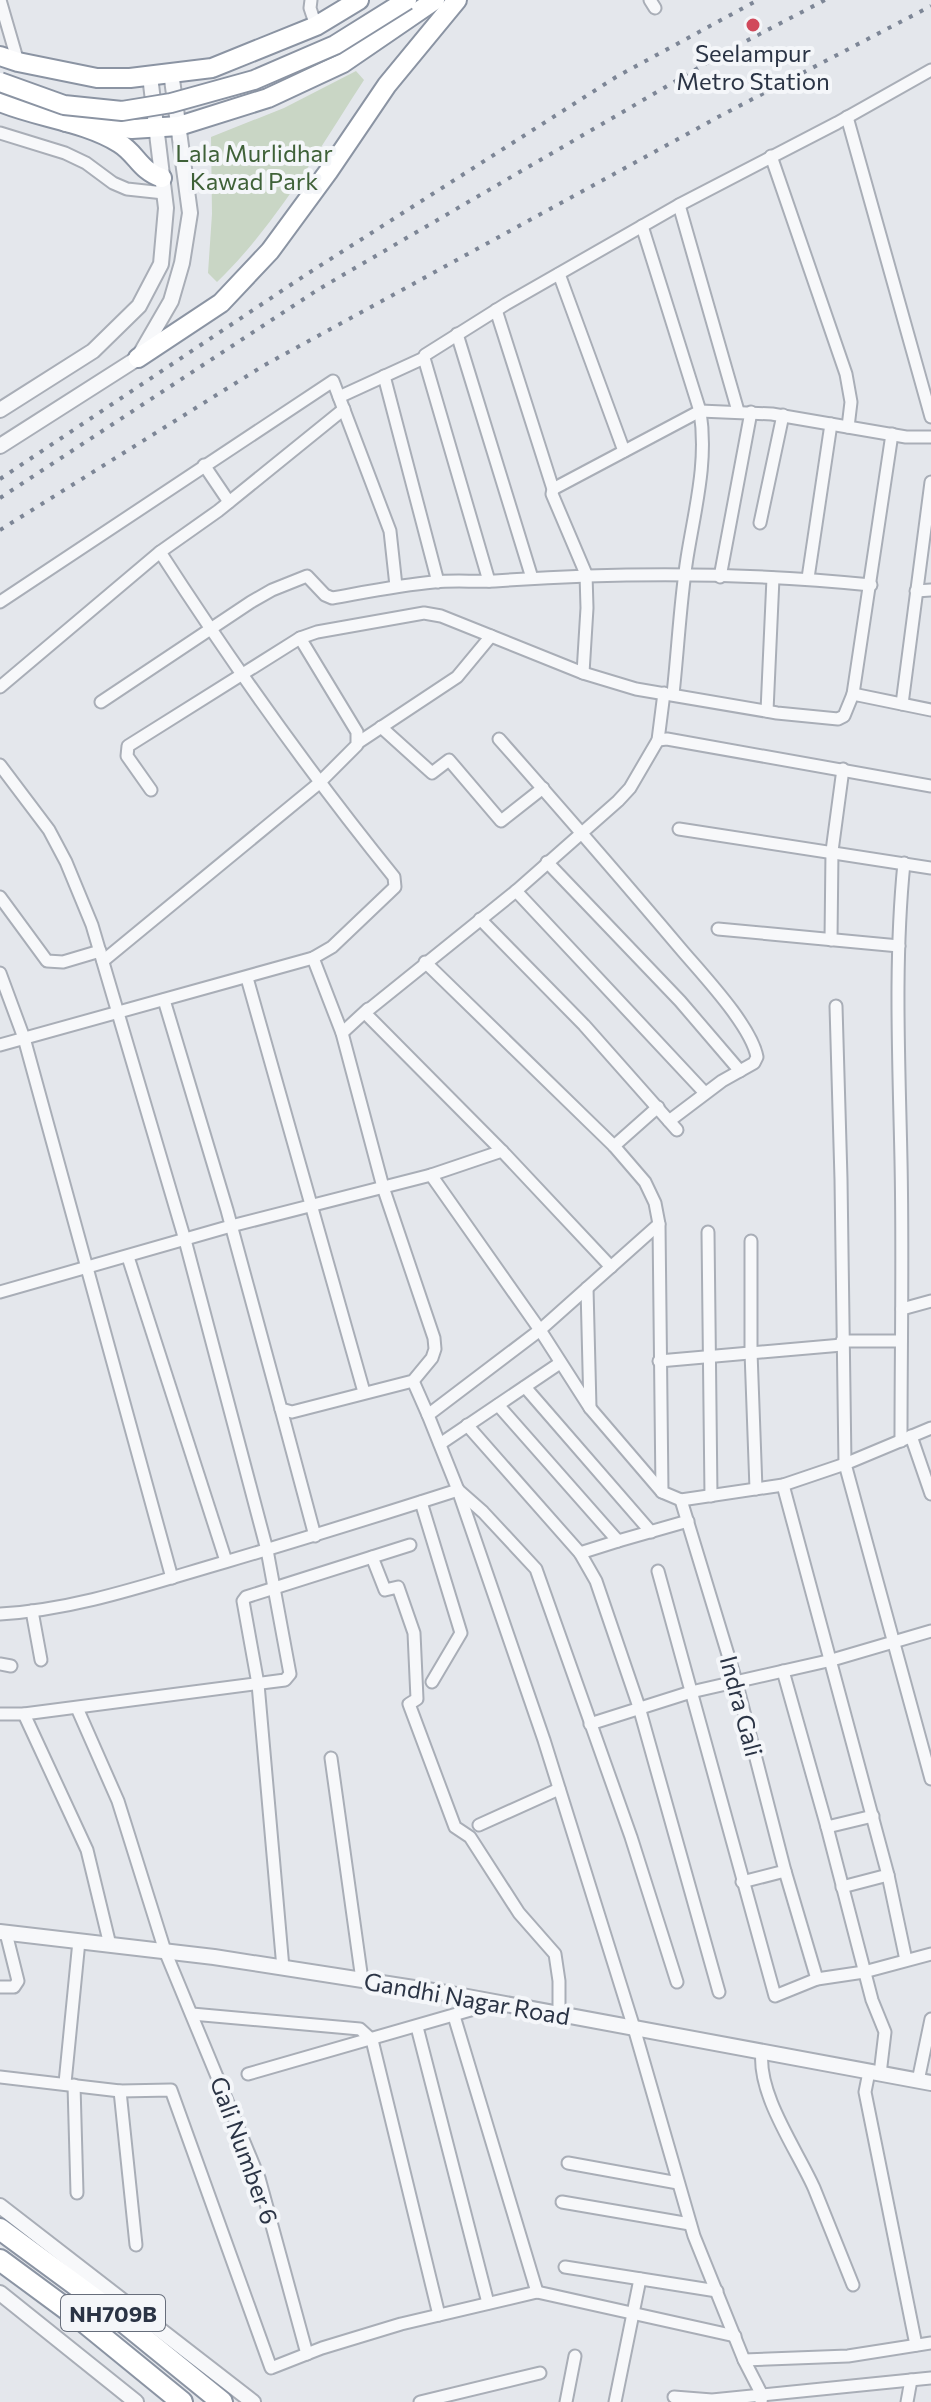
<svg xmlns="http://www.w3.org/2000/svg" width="931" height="2402" viewBox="0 0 931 2402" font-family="Commissioner,sans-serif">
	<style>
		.green { fill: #c9d6c5 }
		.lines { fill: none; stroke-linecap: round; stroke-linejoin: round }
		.minor-casing { stroke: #a9aeb7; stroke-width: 15 }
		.tertiary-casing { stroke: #a9aeb7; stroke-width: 18 }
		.trunk-casing { stroke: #8b94a3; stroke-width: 22 }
		.motorway-casing { stroke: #8b94a3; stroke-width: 24 }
		.minor { stroke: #f7f8fa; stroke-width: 11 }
		.tertiary { stroke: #f7f8fa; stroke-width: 14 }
		.trunk { stroke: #fff; stroke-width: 18 }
		.motorway { stroke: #fff; stroke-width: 20 }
		.rail { stroke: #7d8696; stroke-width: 4; stroke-dasharray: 4 8; stroke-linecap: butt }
		.trunk-bridge-casing { stroke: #8b94a3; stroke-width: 22; stroke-linecap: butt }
		.trunk-bridge { stroke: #fff; stroke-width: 18 }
		.poi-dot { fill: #d1495b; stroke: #f4f6f9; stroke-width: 3 }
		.labels { text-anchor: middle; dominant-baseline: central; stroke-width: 8; stroke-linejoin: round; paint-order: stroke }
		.shield { fill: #f4f6f9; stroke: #676e7b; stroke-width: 2 }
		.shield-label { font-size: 22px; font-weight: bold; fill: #2b3445 }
		.poi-label { font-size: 24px; fill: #2b3445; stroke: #f4f6f9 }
		.park-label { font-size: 24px; fill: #3f6138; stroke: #f4f6f9 }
		.street-label { font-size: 24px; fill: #2b3445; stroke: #f4f6f9 }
	</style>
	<rect width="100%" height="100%" fill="#e4e7ec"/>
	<!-- green -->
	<path class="green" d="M356 71 364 80C319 149 277 224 217 282L208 273 212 214 211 137 284 108Z"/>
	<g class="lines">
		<defs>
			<g id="minor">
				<path d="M0 0 18 62"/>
				<path d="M311 0 310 8 316 26"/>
				<path d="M650 0 655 8"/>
				<path d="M847 117 931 417"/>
				<path d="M0 133 65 153 86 163 113 183 127 189 164 193"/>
				<path d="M771 156 846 374 851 402 848 427"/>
				<path d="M679 205 738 411"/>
				<path d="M642 226 700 411C708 462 695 508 687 558 680 603 678 649 673 694"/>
				<path d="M559 274 624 451"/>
				<path d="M496 310 553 489 552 494 586 574 587 608 583 673"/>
				<path d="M457 334 532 578"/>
				<path d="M384 376 438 582"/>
				<path d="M339 397 424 358"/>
				<path d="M204 465 229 502"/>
				<path d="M553 489 700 411 772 414 906 437H931"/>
				<path d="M760 523 783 415"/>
				<path d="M720 577 751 412"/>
				<path d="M808 578 831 424"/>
				<path d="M489 581 424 358 425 355 506 304 679 205 837 123 931 70"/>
				<path d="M916 591 931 590"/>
				<path d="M0 602 333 381 390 531 396 586"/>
				<path d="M0 687 160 552 218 511 344 409"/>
				<path d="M853 694 892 434"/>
				<path d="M101 702 251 602 272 590 307 576 325 595 332 598C366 592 400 585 434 582 454 580 475 582 495 581 620 572 745 572 871 585"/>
				<path d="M902 704 931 482"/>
				<path d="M767 711 773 578"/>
				<path d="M381 727 432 773 449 760 501 821 543 788"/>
				<path d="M499 739C560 808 620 877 680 948 701 973 751 1025 757 1057L754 1063 722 1081 669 1121"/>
				<path d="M658 740 667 739 931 786"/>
				<path d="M359 742 457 677 491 636"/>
				<path d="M0 765 49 830 66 862 92 925 185 1240 267 1550 290 1674 285 1680 24 1714H0"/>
				<path d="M151 790 127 756 128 746 300 638 317 632 424 613 441 616 583 673 636 689 777 713 838 719 844 716 853 694 931 710"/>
				<path d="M679 829 931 868"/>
				<path d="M547 862 680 1001 740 1071"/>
				<path d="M516 891 705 1093"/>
				<path d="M0 897 47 961 63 962 100 951"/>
				<path d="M480 919 584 1025 677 1130"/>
				<path d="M718 929 899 946"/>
				<path d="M831 940 832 851 843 769"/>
				<path d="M103 961 318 784 357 745V732L300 638"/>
				<path d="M425 962 614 1146 645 1182 655 1203 659 1224 662 1492 681 1500 783 1485 845 1464 931 1428"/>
				<path d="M0 973 24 1038 172 1578"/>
				<path d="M247 978 364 1392"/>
				<path d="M164 1000 227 1210 281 1409 292 1412 413 1381 432 1358 435 1349 434 1338 383 1187 342 1033 313 958"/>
				<path d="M836 1006 841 1179 845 1464 931 1779"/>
				<path d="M342 1033 368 1009"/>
				<path d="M0 1045 313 958 332 947 395 887 394 877C309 772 233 665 160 552"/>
				<path d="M614 1146 658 1107"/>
				<path d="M431 1175 540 1330 590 1408 662 1492"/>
				<path d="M659 1224 540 1330 428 1415 458 1490 544 1740 634 2028 694 2236 744 2360 762 2395 761 2402"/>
				<path d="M708 1232 711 1496"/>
				<path d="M751 1241V1352L756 1489"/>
				<path d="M128 1257 226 1561"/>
				<path d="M611 1267 502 1151 367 1015V1011L516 891 618 801 630 788 658 740 664 693"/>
				<path d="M587 1288 590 1408"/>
				<path d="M0 1292 231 1226 431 1175 502 1151"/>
				<path d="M902 1309 931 1301"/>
				<path d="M842 1341H901"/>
				<path d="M659 1361 842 1345"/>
				<path d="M413 1381 428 1415"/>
				<path d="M525 1387 651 1532"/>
				<path d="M498 1405 618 1541 688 1521"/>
				<path d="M281 1409 315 1536"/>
				<path d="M467 1425 580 1553 596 1581 639 1707 719 1992"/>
				<path d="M911 1436 931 1494"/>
				<path d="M901 1441C901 1347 903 1254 901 1161 899 1062 894 962 904 863"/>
				<path d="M440 1444 560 1363"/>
				<path d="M783 1485 888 1875 842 1887"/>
				<path d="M458 1490 483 1512 536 1569 631 1837 677 1982"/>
				<path d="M681 1500 736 1681 785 1871 742 1882"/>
				<path d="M421 1502 461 1633 432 1682"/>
				<path d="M580 1553 618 1541"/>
				<path d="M372 1557 385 1590 398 1587 414 1633 417 1699 409 1704 455 1827 470 1837 519 1913 555 1954 559 1981V2014"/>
				<path d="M658 1571 775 1996 817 1979 864 1972 931 1954"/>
				<path d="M32 1611 41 1660"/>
				<path d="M0 1614C76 1610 152 1583 225 1562 303 1539 380 1515 458 1490"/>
				<path d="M0 1664 11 1666"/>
				<path d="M783 1671 827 1827 873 1816"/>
				<path d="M77 1708 118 1801 165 1951 259 2178 307 2354"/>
				<path d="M24 1714 87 1850 110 1945"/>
				<path d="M590 1724 691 1692 832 1660 931 1631"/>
				<path d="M331 1758 362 1980"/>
				<path d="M479 1825 559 1789"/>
				<path d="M827 1827 872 2000 885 2032 880 2074"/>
				<path d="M785 1871 817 1979"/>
				<path d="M888 1875 906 1960"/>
				<path d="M283 1968 258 1684 243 1601 246 1597 410 1545"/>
				<path d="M0 1987H14L18 1981 6 1933"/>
				<path d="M192 2014 360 2029 372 2040 439 2315"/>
				<path d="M454 2016 537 2292"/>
				<path d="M417 2027 488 2303"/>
				<path d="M762 2052C757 2094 797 2150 814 2188 827 2220 840 2253 853 2285"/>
				<path d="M869 2072 865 2092 916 2345"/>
				<path d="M248 2074 495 2003"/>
				<path d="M0 2077 120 2091 171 2090 271 2368 322 2348 401 2324 537 2292 735 2336"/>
				<path d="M918 2081 931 2019"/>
				<path d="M65 2083 79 1941"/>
				<path d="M74 2085 77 2193"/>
				<path d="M120 2091 136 2245"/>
				<path d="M568 2163 678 2183"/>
				<path d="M562 2202 690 2224"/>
				<path d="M565 2267 717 2291"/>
				<path d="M744 2360 848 2356 931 2343"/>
				<path d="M674 2397 712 2400 931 2378"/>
				<path d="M420 2402 540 2373"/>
				<path d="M566 2402 575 2356"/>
				<path d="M615 2402 640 2279"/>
				<path d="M907 2402 911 2380"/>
			</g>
			<g id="tertiary">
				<path d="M0 410 93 351 139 306 161 264 166 208 150 76"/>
				<path d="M0 446 138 358 171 301 182 263 190 213 171 72"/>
				<path d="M0 1932 214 1957 446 1993 931 2083"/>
				<path d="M0 2206 253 2402"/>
				<path d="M0 2293 136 2402"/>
			</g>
			<g id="trunk">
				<path d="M0 56 18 62 97 78H130L212 68 316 26 359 0"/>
				<path d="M0 102C38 118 83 121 119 143 137 154 139 170 162 178"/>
				<path d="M66 122 132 129 179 126 268 98 343 63 435 0"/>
				<path d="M138 358 221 303 270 251 328 172 387 85 457 0"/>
			</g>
			<g id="motorway">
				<path d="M0 2229 99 2302 222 2402"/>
				<path d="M0 2260 84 2322 182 2402"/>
			</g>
		</defs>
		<!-- minor casing -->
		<use href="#minor" class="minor-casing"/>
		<!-- tertiary casing -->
		<use href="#tertiary" class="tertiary-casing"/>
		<!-- trunk casing -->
		<use href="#trunk" class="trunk-casing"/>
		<!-- motorway casing -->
		<use href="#motorway" class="motorway-casing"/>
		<!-- minor -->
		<use href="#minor" class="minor"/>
		<!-- tertiary -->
		<use href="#tertiary" class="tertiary"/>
		<!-- trunk -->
		<use href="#trunk" class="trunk"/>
		<!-- motorway -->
		<use href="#motorway" class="motorway"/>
		<!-- rail -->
		<g class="rail">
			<path d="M0 479 307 274 616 77 758 0"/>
			<path d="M0 498 319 289 729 50 825 0"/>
			<path d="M0 530 263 366 720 116 931 6"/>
		</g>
		<defs>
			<path id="trunk-bridge" d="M0 82 64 105 122 111 171 103 254 80 335 45 407 0"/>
		</defs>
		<!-- trunk-bridge casing -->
		<use href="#trunk-bridge" class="trunk-bridge-casing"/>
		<!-- trunk-bridge -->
		<use href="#trunk-bridge" class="trunk-bridge"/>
	</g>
	<!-- markers -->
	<circle class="poi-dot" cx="753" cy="25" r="8"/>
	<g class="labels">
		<!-- shield labels -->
		<rect class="shield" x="61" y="2295" width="104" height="36" rx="6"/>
		<g class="shield-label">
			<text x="113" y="2313">NH709B</text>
		</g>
		<!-- poi labels -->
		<g class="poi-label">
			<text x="753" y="52">Seelampur<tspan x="753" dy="28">Metro Station</tspan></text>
		</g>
		<!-- park labels -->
		<g class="park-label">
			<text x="254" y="152">Lala Murlidhar<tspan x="254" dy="28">Kawad Park</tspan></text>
		</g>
		<!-- street labels -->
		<g class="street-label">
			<text transform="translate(742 1706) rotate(75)">Indra Gali</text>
			<text transform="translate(467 1998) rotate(10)">Gandhi Nagar Road</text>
			<text transform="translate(245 2150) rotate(70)">Gali Number 6</text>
		</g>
	</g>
</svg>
